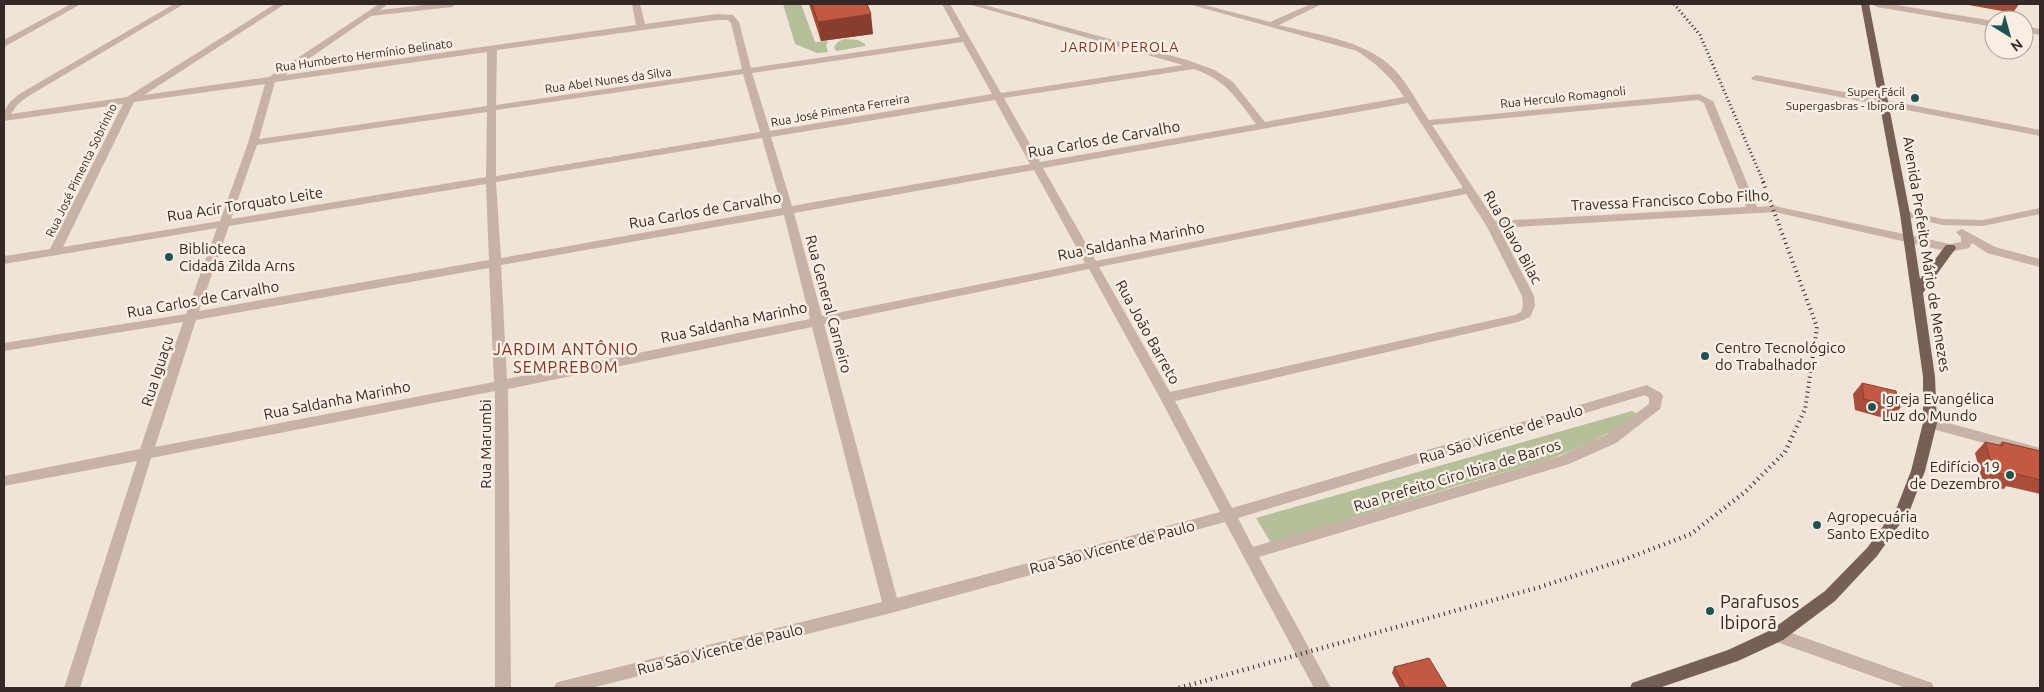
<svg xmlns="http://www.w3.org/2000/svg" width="2044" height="692" viewBox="0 0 2044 692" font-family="Ubuntu,sans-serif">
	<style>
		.green { fill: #b5bf99 }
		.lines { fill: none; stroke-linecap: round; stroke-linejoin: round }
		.street { fill: #c8b2a5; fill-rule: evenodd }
		.primary { fill: #755f57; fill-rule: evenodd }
		.rail-far2 { stroke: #342926; stroke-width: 3; stroke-dasharray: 1 3; stroke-linecap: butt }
		.rail-far1 { stroke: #342926; stroke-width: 4; stroke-dasharray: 1 4; stroke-linecap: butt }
		.rail { stroke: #342926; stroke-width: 4.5; stroke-dasharray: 1 4.5; stroke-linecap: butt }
		.wall { fill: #a84d3a }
		.shaded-wall { fill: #883e2f }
		.building { fill: #c35943; stroke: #883e2f }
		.poi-dot { fill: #1d5453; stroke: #f8eee4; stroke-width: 2 }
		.labels { text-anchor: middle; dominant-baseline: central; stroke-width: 5; stroke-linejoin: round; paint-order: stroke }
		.far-street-label { font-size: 12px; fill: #342926; stroke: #f8eee4 }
		.far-poi-label { font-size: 12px; fill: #342926; stroke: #f8eee4; text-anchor: end }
		.far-neighbourhood-label { font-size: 14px; letter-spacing: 1px; fill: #813121; stroke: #f8eee4 }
		.street-label { font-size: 15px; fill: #342926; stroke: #f8eee4 }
		.poi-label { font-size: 15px; fill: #342926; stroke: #f8eee4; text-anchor: start }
		.neighbourhood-label { font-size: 16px; letter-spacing: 1px; fill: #813121; stroke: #f8eee4 }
		.near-poi-label { font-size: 18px; fill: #342926; stroke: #f8eee4; text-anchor: start }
	</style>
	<rect width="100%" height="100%" fill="#f0e3d8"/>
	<!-- green -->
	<g class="green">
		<path d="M783 4H801L815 42 828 41 826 46 828 52 817 53 795 44Z"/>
		<path d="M844 39 858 40 865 44V46L836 51 834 47 838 42Z"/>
		<path d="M1632 411 1636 413 1622 426 1589 443 1551 459 1459 485 1271 543 1256 518Z"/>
	</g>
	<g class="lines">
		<!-- street -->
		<g class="street">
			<path d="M71 4H81L4 47V40Z"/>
			<path d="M174 4H184L27 97 17 105 11 114 127 97 275 4H285L144 95 269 77 379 4H388L380 10 433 4H456L452 7 371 16 285 75 636 25 632 4H640L645 24 717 14 733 15 739 22 751 68 960 37 942 4H950L1001 93 1183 65 968 4H981L1187 60 1215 70 1233 82 1265 122 1404 97C1391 77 1377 64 1357 51L1188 4H1201L1270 22 1311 4H1322L1279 25C1320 36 1372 40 1400 76 1412 91 1418 104 1429 120L1699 94 1713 101 1757 207 1775 206 1950 244 1961 242V237L1956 232 1962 229 1995 247 2040 259V267L1987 253 1972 243 1969 248 1950 252 1775 212 1499 228 1534 296 1535 306 1530 317 1518 322 1175 401 1232 508 1647 385 1661 393 1663 396 1660 409 1616 443 1569 464 1259 557 1331 688H1314L1225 522 891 613 591 688H554L556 683 562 681 882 602 812 327 508 389 511 688H495V391L151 458 80 688H64L137 461 4 486V476L140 449 183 322 4 351V343L186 314 217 228 4 264V256L50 249 123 104 4 121C3 107 10 101 21 93ZM717 20H728L731 23 742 69 496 105 497 50ZM963 42 992 94 770 131 752 73ZM487 52V106L259 139 275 82ZM1194 69C1226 80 1236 98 1256 124L1040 162 1004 98ZM743 74 760 132 496 176V110ZM265 84 248 143 220 221 63 247 134 102ZM995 100 1030 164 792 206 771 137ZM1698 100 1704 103 1746 207 1495 221 1432 125ZM1408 103 1463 188 1096 261 1043 168ZM487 112 486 177 231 219 257 145ZM762 138 782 208 501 258 496 182ZM1034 170 1085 263 822 316 794 213ZM486 184 489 260 199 311 229 226ZM1466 194 1486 225 1522 296 1523 306 1521 312 1515 315 1170 392 1099 267ZM784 215 810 319 507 379 501 265ZM489 268 494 382 155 447 196 320ZM1089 269 1160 398 1220 512 897 598 824 324ZM1645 395 1649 398V404L1606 435 1560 456 1253 547 1238 518Z"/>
			<path d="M1873 4H1891L1994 21V27L1877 7Z"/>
			<path d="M2024 26 2040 29V35L2024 32Z"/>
			<path d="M1756 75 2040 130V136L1753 80 1751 78Z"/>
			<path d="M2040 208V214L1983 226 1943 225 1901 216 1900 214 1905 211 1943 219 1983 220Z"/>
			<path d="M1930 418 2040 448V458L1925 427 1923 423 1925 419Z"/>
			<path d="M1777 628 1932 683 1934 688H1906L1771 640 1769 635 1771 630Z"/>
		</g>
		<!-- primary -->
		<path class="primary" d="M1861 4H1869L1910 214 1920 279 1946 245H1954L1956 248 1923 293 1935 377 1937 423 1925 471 1910 510 1877 556 1835 601 1783 640 1738 661 1659 688H1630L1632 683 1728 650 1771 630 1825 591 1867 548 1897 507 1911 471 1923 423V377L1900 214Z"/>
		<!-- rail-far2 -->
		<path class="rail-far2" d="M1674 4 1700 35 1764 183"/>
		<!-- rail-far1 -->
		<path class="rail-far1" d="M1763 182 1817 327 1805 410"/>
		<!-- rail -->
		<path class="rail" d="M1179 688 1540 587 1623 560 1691 534 1745 492 1785 452 1805 409"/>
	</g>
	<!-- wall -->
	<g class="wall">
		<path d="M809 4H867L873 34 821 41Z"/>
		<path d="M1963 4H2019L2013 13Z"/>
		<path d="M1862 383 1900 408 1891 420 1855 410 1853 394Z"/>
		<path d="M1985 442 1999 445 2002 442 2040 451V494L2006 486 2004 489 1983 484 1975 453Z"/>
		<path d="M1394 667 1447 688H1400L1392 673Z"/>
	</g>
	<!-- shaded-wall -->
	<path class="shaded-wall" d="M871 14 873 34 821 41 818 22Z"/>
	<!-- building -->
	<g class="building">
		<path d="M812 4H867L871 14 818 22Z"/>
		<path d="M1862 383 1896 391 1900 408 1864 399Z"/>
		<path d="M1985 442 2003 446 2002 442 2040 451V480L2013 473 2014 477 1994 472Z"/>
		<path d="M1429 658 1447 688H1406L1394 667Z"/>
	</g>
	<!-- markers -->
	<g class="poi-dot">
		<circle cx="1915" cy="98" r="5"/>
		<circle cx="169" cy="257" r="5"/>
		<circle cx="1705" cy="356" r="5"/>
		<circle cx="1872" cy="407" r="5"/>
		<circle cx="2010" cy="475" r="5"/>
		<circle cx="1817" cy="525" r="5"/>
		<circle cx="1710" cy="611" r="5"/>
	</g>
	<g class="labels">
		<!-- far-street labels -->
		<g class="far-street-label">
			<text transform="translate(364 55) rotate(-8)">Rua Humberto Hermínio Belinato</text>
			<text transform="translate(608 80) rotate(-8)">Rua Abel Nunes da Silva</text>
			<text transform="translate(1563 97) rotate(-6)">Rua Herculo Romagnoli</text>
			<text transform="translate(840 110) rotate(-10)">Rua José Pimenta Ferreira</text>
			<text transform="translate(81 170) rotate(-64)">Rua José Pimenta Sobrinho</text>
		</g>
		<!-- far-poi labels -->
		<g class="far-poi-label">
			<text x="1905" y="91">Super Fácil<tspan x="1905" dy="14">Supergasbras - Ibiporã</tspan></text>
		</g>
		<!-- far-neighbourhood labels -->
		<g class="far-neighbourhood-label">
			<text x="1120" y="47">JARDIM PEROLA</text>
		</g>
		<!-- street labels -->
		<g class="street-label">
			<text transform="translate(1104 139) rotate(-10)">Rua Carlos de Carvalho</text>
			<text transform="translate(1670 200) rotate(-3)">Travessa Francisco Cobo Filho</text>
			<text transform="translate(245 204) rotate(-9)">Rua Acir Torquato Leite</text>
			<text transform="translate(705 210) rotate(-10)">Rua Carlos de Carvalho</text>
			<text transform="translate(1513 237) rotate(61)">Rua Olavo Bilac</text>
			<text transform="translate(1131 241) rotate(-11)">Rua Saldanha Marinho</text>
			<text transform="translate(1927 254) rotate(81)">Avenida Prefeito Mário de Menezes</text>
			<text transform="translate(203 299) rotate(-10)">Rua Carlos de Carvalho</text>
			<text transform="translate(829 304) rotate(75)">Rua General Carneiro</text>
			<text transform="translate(734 322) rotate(-12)">Rua Saldanha Marinho</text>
			<text transform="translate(1148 332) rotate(61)">Rua João Barreto</text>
			<text transform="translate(157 371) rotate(-72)">Rua Iguaçu</text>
			<text transform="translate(337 400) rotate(-11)">Rua Saldanha Marinho</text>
			<text transform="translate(1501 434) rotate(-17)">Rua São Vicente de Paulo</text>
			<text transform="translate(485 444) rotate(-90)">Rua Marumbi</text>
			<text transform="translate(1457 475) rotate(-17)">Rua Prefeito Ciro Ibira de Barros</text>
			<text transform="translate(1112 547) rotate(-15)">Rua São Vicente de Paulo</text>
			<text transform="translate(720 649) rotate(-14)">Rua São Vicente de Paulo</text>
		</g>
		<!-- poi labels -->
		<g class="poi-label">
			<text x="179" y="248">Biblioteca<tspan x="179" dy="17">Cidadã Zilda Arns</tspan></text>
			<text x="1715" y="347">Centro Tecnológico<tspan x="1715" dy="17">do Trabalhador</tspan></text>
			<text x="1882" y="398">Igreja Evangélica<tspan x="1882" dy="17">Luz do Mundo</tspan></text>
			<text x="2000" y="466" text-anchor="end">Edifício 19<tspan x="2000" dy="17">de Dezembro</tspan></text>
			<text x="1827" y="516">Agropecuária<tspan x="1827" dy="17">Santo Expedito</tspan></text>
		</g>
		<!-- neighbourhood labels -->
		<g class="neighbourhood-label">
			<text x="566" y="349">JARDIM ANTÔNIO<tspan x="566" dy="18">SEMPREBOM</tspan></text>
		</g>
		<!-- near-poi labels -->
		<g class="near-poi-label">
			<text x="1720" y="601">Parafusos<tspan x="1720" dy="21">Ibiporã</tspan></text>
		</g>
	</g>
	<!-- border -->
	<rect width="2044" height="692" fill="none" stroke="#342926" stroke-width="10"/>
	<!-- north arrow -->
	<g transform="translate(2009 35) rotate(143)"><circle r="24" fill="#f8eee4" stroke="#aa9f98"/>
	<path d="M0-4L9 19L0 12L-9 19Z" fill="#1d5453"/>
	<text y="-8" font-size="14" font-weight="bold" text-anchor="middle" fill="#342926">N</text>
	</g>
</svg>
